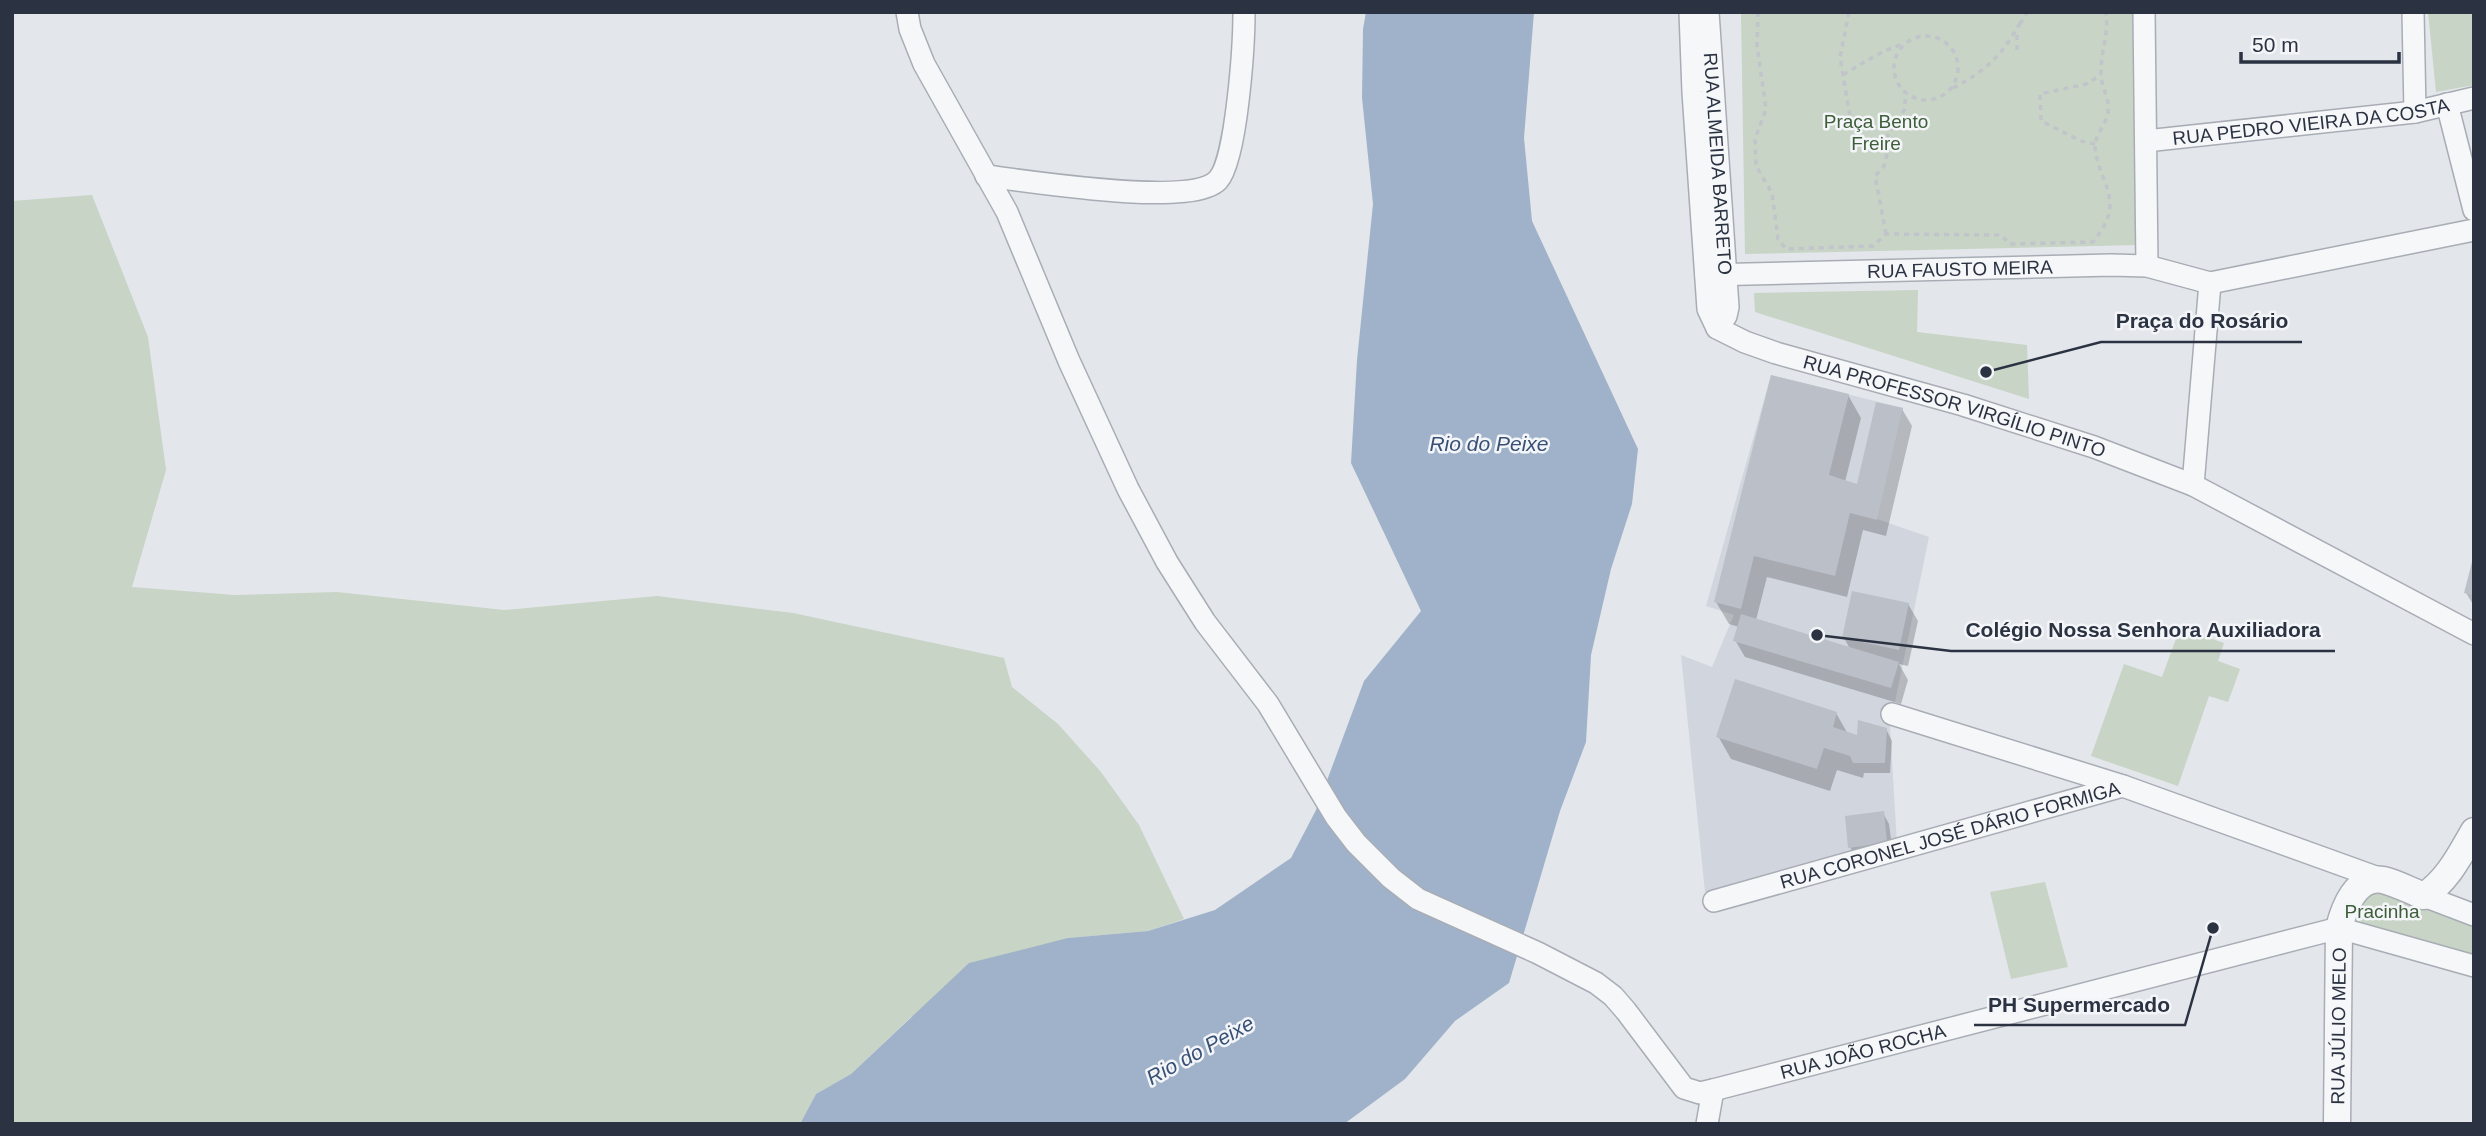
<svg xmlns="http://www.w3.org/2000/svg" width="2486" height="1136" viewBox="0 0 2486 1136" font-family="Arial,sans-serif">
	<style>
		.built { fill: #d1d5dd }
		.green { fill: #c8d4c5 }
		.water { fill: #a0b2c9 }
		.shadow { fill: #0003 }
		.building { fill: #bbbfc8 }
		.lines { fill: none; stroke-linecap: round; stroke-linejoin: round }
		.minor-casing { stroke: #a8adb5; stroke-width: 24 }
		.tertiary-casing { stroke: #a8adb5; stroke-width: 29 }
		.path { stroke: #c1c4ca; stroke-width: 3.5; stroke-dasharray: 5 5; stroke-linecap: butt }
		.minor { stroke: #f6f7f9; stroke-width: 21 }
		.tertiary { stroke: #f6f7f9; stroke-width: 26 }
		.labels { text-anchor: middle; dominant-baseline: central; stroke-width: 5; stroke-linejoin: round; paint-order: stroke }
		.park-label { font-size: 19px; fill: #3e5e39; stroke: #f3f5f8 }
		.street-label { font-size: 19px; fill: #2b3343; stroke: #f3f5f8 }
		.water-label { font-size: 21px; font-style: italic; fill: #375075; stroke: #f3f5f8 }
		.leader { fill: none; stroke: #2b3343; stroke-width: 2.5 }
		.callout-dot { fill: #2b3343; stroke: #f3f5f8; stroke-width: 2.5 }
		.callout-label { font-size: 21px; text-anchor: middle; font-weight: bold; fill: #2b3343; stroke: #f3f5f8; stroke-width: 5; stroke-linejoin: round; paint-order: stroke }
	</style>
	<rect width="100%" height="100%" fill="#e3e6eb"/>
	<!-- built -->
	<path class="built" d="M1771 375 1903 408 1877 519 1929 537 1890 726 1897 844 1705 892 1681 655 1712 667 1734 615 1706 606Z"/>
	<!-- green -->
	<g class="green">
		<path d="M1741 12H2133L2138 245 1745 254Z"/>
		<path d="M2428 12H2474V85L2436 92Z"/>
		<path d="M92 195 148 337 166 470 132 587 235 595 337 592 504 610 657 596 793 613 1004 658 1012 687 1058 724 1101 772 1139 825 1184 919 1148 931 1068 938 911 1017 851 1074 816 1094 800 1124H12V201Z"/>
		<path d="M1918 290 1917 332 2027 345 2029 399 1755 312 1754 293Z"/>
		<path d="M2180 628 2224 643 2218 661 2240 669 2228 702 2209 696 2178 786 2091 756 2124 664 2162 677Z"/>
		<path d="M2045 882 2068 967 2011 979 1990 892Z"/>
		<path d="M2378 890 2474 922V956L2365 927C2357 918 2356 911 2360 899Z"/>
	</g>
	<!-- water -->
	<path class="water" d="M1366 12H1534L1524 138 1532 221 1638 449 1632 504 1611 569 1591 655 1586 742 1560 811 1509 983 1455 1021 1405 1079 1344 1124H800L816 1094 851 1074 969 963 1068 938 1148 931 1215 910 1291 858 1316 810 1364 681 1421 611 1351 463 1357 360 1373 204 1362 98 1363 29Z"/>
	<!-- shadow -->
	<g class="shadow">
		<path d="M1848 395 1861 418 1845 482 1857 490 1902 409 1912 426 1886 536 1863 530 1847 597 1767 577 1756 620 1850 649 1844 638 1908 604 1918 621 1908 666 1899 664 1908 680 1901 704 1745 657 1735 640 1739 627 1729 624 1716 602Z"/>
		<path d="M2474 561V606L2466 593Z"/>
		<path d="M1836 713 1848 734 1859 737 1886 729 1892 741 1890 773H1864L1863 778 1837 770 1830 791 1731 759 1718 736Z"/>
		<path d="M1883 813 1889 824 1893 854 1856 858 1850 847Z"/>
	</g>
	<!-- building -->
	<g class="building">
		<path d="M1771 375 1849 394 1829 475 1857 484 1876 402 1903 408 1877 520 1850 513 1835 576 1754 556 1741 609 1714 602Z"/>
		<path d="M2473 558H2474V595L2464 593Z"/>
		<path d="M1852 591 1909 603 1899 650 1842 638Z"/>
		<path d="M1741 614 1899 662 1891 688 1733 641Z"/>
		<path d="M1735 679 1837 712 1833 727 1857 735 1858 720 1887 728 1885 763H1853L1850 756 1824 748 1817 769 1716 737Z"/>
		<path d="M1884 811 1887 843 1848 848 1845 816Z"/>
	</g>
	<g class="lines">
		<defs>
			<g id="minor">
				<path id="s1" d="M907 12 910 29 924 64 1007 212 1069 361 1128 489 1167 562 1205 622 1268 704 1336 817 1356 843 1391 878 1418 899 1538 953 1596 983 1613 996 1626 1011 1684 1088 1700 1093 1713 1090 2339 928 2474 966"/>
				<path id="s2" d="M1690 12 1693 92 1708 309 1717 328 1745 342 1776 353 1963 405 2094 447 2193 485 2474 634"/>
				<path id="s3" d="M1708 12 1728 307 1726 316 1717 328"/>
				<path d="M2144 12 2147 266"/>
				<path d="M2413 12 2415 112"/>
				<path d="M2447 104 2474 210"/>
				<path id="s4" d="M2146 141 2415 112 2474 98"/>
				<path d="M986 176C1028 181 1192 208 1218 180 1237 159 1244 43 1244 12"/>
				<path id="s5" d="M1706 275 2111 265 2147 266 2210 283 2474 230"/>
				<path d="M2193 485 2210 283"/>
				<path d="M1892 714 2123 786"/>
				<path d="M2424 896 2474 915"/>
				<path id="s6" d="M1714 901 2123 786 2381 879"/>
				<path d="M1707 1124 1713 1090"/>
			</g>
			<g id="tertiary">
				<path id="s7" d="M2337 1124 2339 928C2344 908 2356 875 2383 880 2396 883 2411 891 2424 896 2448 880 2460 855 2474 831"/>
			</g>
		</defs>
		<!-- minor casing -->
		<use href="#minor" class="minor-casing"/>
		<!-- tertiary casing -->
		<use href="#tertiary" class="tertiary-casing"/>
		<!-- path -->
		<g class="path">
			<path d="M1758 12 1757 45 1766 109 1755 139 1756 166 1772 193 1778 239 1786 249 1873 246 1886 234 2001 235 2010 244 2093 242C2102 230 2110 219 2110 204 2109 184 2096 167 2095 147 2095 134 2107 124 2108 112 2110 100 2102 88 2101 76 2100 52 2109 36 2106 12"/>
			<path d="M1849 12 1840 57 1852 129"/>
			<path d="M2020 24 2027 12"/>
			<circle cx="1926" cy="68" r="32"/>
			<path d="M2017 50V31"/>
			<path d="M1843 75C1863 63 1881 51 1903 44"/>
			<path d="M1953 88C1986 71 2002 55 2020 23"/>
			<path d="M2095 144 2081 141 2041 121 2040 94 2086 84 2101 75"/>
			<path d="M1886 234 1875 176 1884 166 1887 154 1888 135 1905 109V93"/>
		</g>
		<!-- minor -->
		<use href="#minor" class="minor"/>
		<!-- tertiary -->
		<use href="#tertiary" class="tertiary"/>
	</g>
	<g class="labels">
		<!-- park labels -->
		<g class="park-label">
			<text x="1876" y="121">Praça Bento<tspan x="1876" dy="22">Freire</tspan></text>
			<text x="2382" y="911">Pracinha</text>
		</g>
		<!-- street labels -->
		<g class="street-label">
			<text stroke="none"><textPath href="#s4" startOffset="166">RUA PEDRO VIEIRA DA COSTA</textPath></text>
			<text stroke="none"><textPath href="#s3" startOffset="152">RUA ALMEIDA BARRETO</textPath></text>
			<text stroke="none"><textPath href="#s5" startOffset="254">RUA FAUSTO MEIRA</textPath></text>
			<text stroke="none"><textPath href="#s2" startOffset="569">RUA PROFESSOR VIRGÍLIO PINTO</textPath></text>
			<text stroke="none"><textPath href="#s6" startOffset="245">RUA CORONEL JOSÉ DÁRIO FORMIGA</textPath></text>
			<text stroke="none"><textPath href="#s7" startOffset="98">RUA JÚLIO MELO</textPath></text>
			<text stroke="none"><textPath href="#s1" startOffset="1552">RUA JOÃO ROCHA</textPath></text>
		</g>
		<!-- water labels -->
		<g class="water-label">
			<text x="1489" y="443">Rio do Peixe</text>
			<text transform="translate(1200 1050) rotate(-29)">Rio do Peixe</text>
		</g>
	</g>
	<!-- callouts -->
	<path class="leader" d="M1986 372L2101 342H2302M1817 635L1951 651H2335M2213 928L2185 1025H1974"/>
	<g class="callout-dot">
		<circle cx="1986" cy="372" r="7"/>
		<circle cx="1817" cy="635" r="7"/>
		<circle cx="2213" cy="928" r="7"/>
	</g>
	<g class="callout-label">
		<text x="2202" y="328">Praça do Rosário</text>
		<text x="2143" y="637">Colégio Nossa Senhora Auxiliadora</text>
		<text x="2079" y="1012">PH Supermercado</text>
	</g>
	<!-- border -->
	<rect width="2486" height="1136" fill="none" stroke="#2b3343" stroke-width="28"/>
	<!-- scale -->
	<path d="M2241 52v10h158v-10" fill="none" stroke="#2b3343" stroke-width="3.5"/>
	<text x="2252" y="52" font-size="21" fill="#2b3343" stroke="#f3f5f8" stroke-width="5" paint-order="stroke">50 m</text>
</svg>
